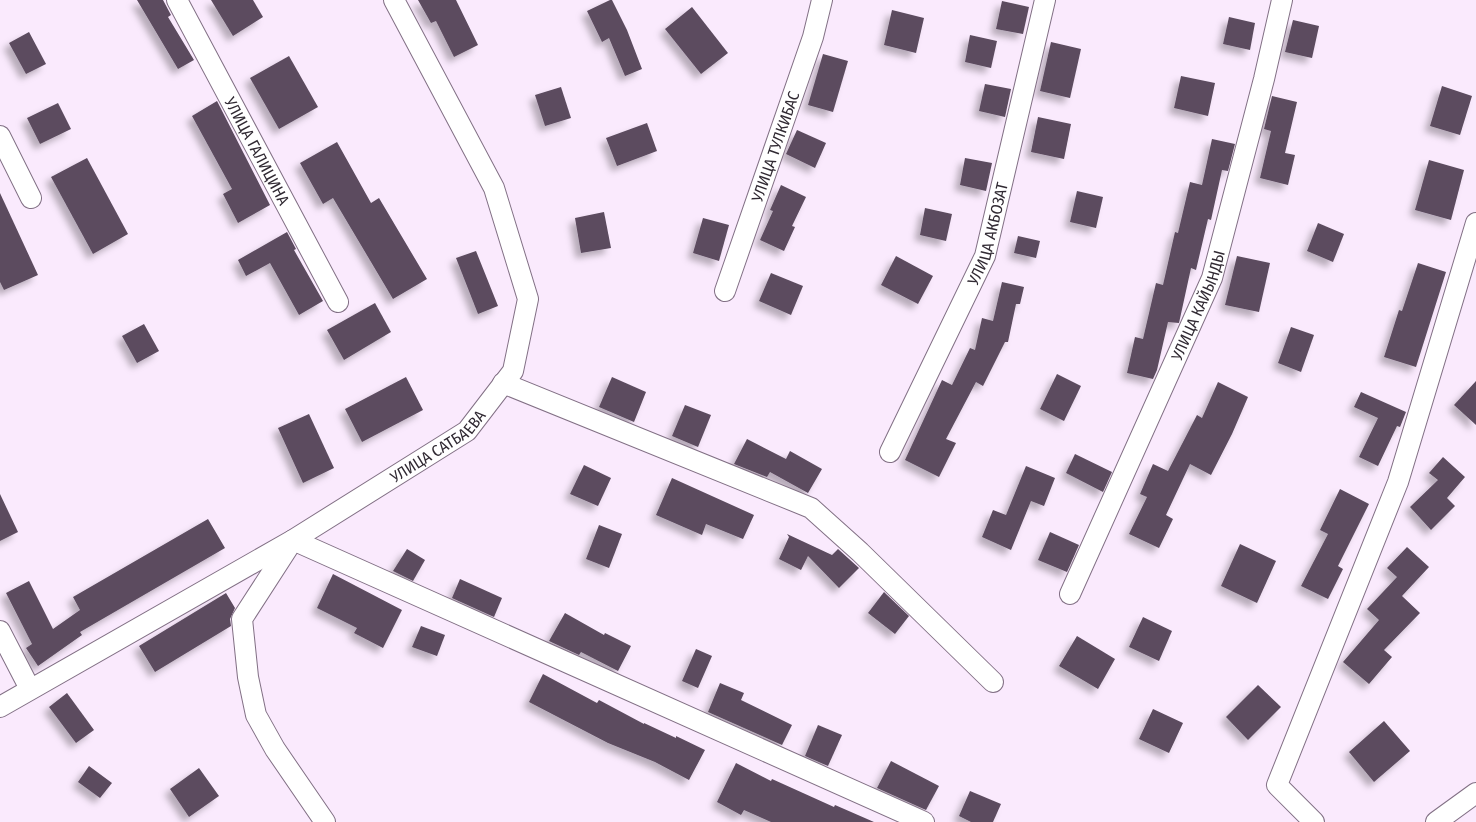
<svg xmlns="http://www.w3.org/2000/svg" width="1476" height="822" viewBox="0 0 1476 822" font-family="'Fira Sans Condensed',sans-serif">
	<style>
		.building { fill: #5b4b5e; filter: url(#shadow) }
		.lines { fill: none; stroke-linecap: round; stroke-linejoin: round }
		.street-casing { stroke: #827085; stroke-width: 22 }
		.street { stroke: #fff; stroke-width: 20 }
		.labels { text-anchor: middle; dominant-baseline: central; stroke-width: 6; stroke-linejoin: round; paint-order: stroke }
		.street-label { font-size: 16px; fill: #312a33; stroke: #faeafd }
	</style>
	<defs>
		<filter id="shadow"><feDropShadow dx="-5.5" dy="5.5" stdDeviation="3" flood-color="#0004"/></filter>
	</defs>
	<rect width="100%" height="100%" fill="#faeafd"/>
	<!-- building -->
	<g class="building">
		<path d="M137 0H163L171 15 168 17 194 60 178 69Z"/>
		<path d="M211 0H253L263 17 233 36Z"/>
		<path d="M418 0H456L478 45 454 57 436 21 431 23Z"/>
		<path d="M610 0H612L627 30 642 69 625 76 609 38 602 42 587 11Z"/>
		<path d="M1002 1 1029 7 1023 34 996 29Z"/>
		<path d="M692 7 728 53 701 74 665 29Z"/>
		<path d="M892 10 924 18 916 53 884 45Z"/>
		<path d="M1229 17 1255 23 1250 50 1223 44Z"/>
		<path d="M1293 20 1319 26 1312 58 1285 52Z"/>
		<path d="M29 32 46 64 26 74 9 43Z"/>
		<path d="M970 35 997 41 991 68 965 62Z"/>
		<path d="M1051 42 1081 49 1070 98 1040 91Z"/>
		<path d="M823 54 848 61 833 112 808 105Z"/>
		<path d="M289 56 318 107 279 129 250 78Z"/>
		<path d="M1181 76 1215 83 1208 116 1174 108Z"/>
		<path d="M985 84 1011 89 1005 117 979 111Z"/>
		<path d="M1442 86 1472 96 1460 135 1430 126Z"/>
		<path d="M561 87 571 118 545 126 535 95Z"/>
		<path d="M1272 96 1297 102 1285 153 1295 155 1288 185 1260 178 1271 131 1264 129Z"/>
		<path d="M217 101 270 205 238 223 223 194 232 189 192 116Z"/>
		<path d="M58 103 71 129 40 144 27 118Z"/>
		<path d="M1038 117 1071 124 1064 159 1031 152Z"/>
		<path d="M647 123 657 151 617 166 606 138Z"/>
		<path d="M797 130 826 143 815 168 786 154Z"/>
		<path d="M1212 139 1235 144 1228 171 1222 170 1211 220 1208 219 1196 270 1191 268 1179 323 1168 322 1157 370 1153 379 1127 373 1135 337 1143 339 1156 283 1163 285 1175 232 1178 233 1190 182 1202 185Z"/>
		<path d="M337 142 371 203 379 198 427 279 393 299 333 198 323 204 300 163Z"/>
		<path d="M87 158 128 234 93 254 51 177Z"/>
		<path d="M965 158 992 163 986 191 960 185Z"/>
		<path d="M1429 160 1464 170 1451 220 1415 210Z"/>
		<path d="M781 185 806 197 792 226 795 227 784 251 760 240 773 211 770 210Z"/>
		<path d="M1077 191 1103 197 1096 228 1070 222Z"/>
		<path d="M0 193 38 275 4 290 0 282Z"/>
		<path d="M925 208 952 214 946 241 920 235Z"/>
		<path d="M604 212 611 248 581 253 575 218Z"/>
		<path d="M703 218 729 225 719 261 693 253Z"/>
		<path d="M1318 223 1344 234 1333 262 1307 251Z"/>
		<path d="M287 232 296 249 294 250 323 301 299 315 270 263 246 276 238 260Z"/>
		<path d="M1018 236 1040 241 1036 258 1014 253Z"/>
		<path d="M476 251 498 306 478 314 456 258Z"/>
		<path d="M896 256 933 276 918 304 881 285Z"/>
		<path d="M1237 256 1270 263 1259 312 1225 305Z"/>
		<path d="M1418 263 1446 272 1416 367 1384 357 1399 310 1402 311Z"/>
		<path d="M771 273 803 286 791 315 759 301Z"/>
		<path d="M1002 282 1024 287 1020 304H1016L1008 342H1005L983 386 976 382 946 439 956 443 939 477 905 460 942 380 952 385 970 348 975 350 982 318 993 321Z"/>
		<path d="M375 303 391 332 344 360 327 330Z"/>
		<path d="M144 324 159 351 137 363 122 336Z"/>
		<path d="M1291 327 1314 335 1301 372 1278 363Z"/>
		<path d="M1057 374 1081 386 1064 421 1040 409Z"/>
		<path d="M406 377 423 410 362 442 345 409Z"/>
		<path d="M612 377 646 392 634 422 599 407Z"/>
		<path d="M1476 381V425L1454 405Z"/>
		<path d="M1218 382 1248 397 1232 434 1211 475 1190 464 1166 515 1173 519 1159 548 1129 534 1147 497 1140 494 1153 464 1168 471 1197 415 1202 418Z"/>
		<path d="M1361 392 1406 412 1400 427 1397 426 1378 466 1359 457 1378 418 1354 407Z"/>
		<path d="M685 405 711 415 698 447 672 436Z"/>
		<path d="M309 414 334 468 303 483 278 428Z"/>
		<path d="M747 439 786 459 790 451 822 469 808 493 770 472 767 477 734 464Z"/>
		<path d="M1075 454 1112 472 1103 492 1066 473Z"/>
		<path d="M1443 457 1465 477 1447 498 1455 506 1431 530 1410 507 1438 480 1429 473Z"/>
		<path d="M584 465 611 478 598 506 570 494Z"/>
		<path d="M1026 466 1055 478 1044 506 1031 501 1011 550 982 537 993 510 1006 515Z"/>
		<path d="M672 478 754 515 743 539 706 524 702 535 656 515Z"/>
		<path d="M1340 489 1369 504 1338 566 1343 569 1328 599 1301 586 1328 534 1320 530Z"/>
		<path d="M0 494 18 532 0 541Z"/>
		<path d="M208 519 225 548 80 632 82 635 38 666 26 648 32 644 6 593 29 581 53 629 80 610 73 597Z"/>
		<path d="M599 525 622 534 609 568 586 559Z"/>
		<path d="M1050 532 1079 545 1067 572 1038 560Z"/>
		<path d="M787 534 832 555 838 549 859 568 839 588 808 556 801 570 779 559 789 537Z"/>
		<path d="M1240 544 1276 561 1257 603 1221 586Z"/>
		<path d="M1407 547 1429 567 1402 596 1420 613 1384 650 1392 657 1369 684 1343 662 1379 620 1367 609 1397 577 1387 568Z"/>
		<path d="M407 549 425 560 413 581 393 571Z"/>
		<path d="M333 574 402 610 383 648 354 633 357 628 317 608Z"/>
		<path d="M460 579 502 598 494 617 452 598Z"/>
		<path d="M884 592 909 616 895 634 868 613Z"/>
		<path d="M226 593 235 608 230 619 231 626 155 672 139 646Z"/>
		<path d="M565 613 604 635 605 633 631 646 618 671 581 652 579 655 549 641Z"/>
		<path d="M1143 617 1172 631 1159 661 1129 647Z"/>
		<path d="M421 626 445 635 437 656 412 647Z"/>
		<path d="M1077 636 1115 659 1098 689 1059 666Z"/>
		<path d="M696 649 712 656 698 688 682 681Z"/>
		<path d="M543 674 597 703 599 700 644 724V723L676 738V736L705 750 689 780 655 762 608 743 529 702Z"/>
		<path d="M720 683 744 693 741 700 792 725 782 745 708 712Z"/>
		<path d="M1258 685 1281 707 1248 740 1226 717Z"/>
		<path d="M67 693 94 730 76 743 49 707Z"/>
		<path d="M1153 709 1183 723 1169 753 1139 739Z"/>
		<path d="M1384 721 1410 751 1374 782 1349 752Z"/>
		<path d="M818 725 842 735 828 766 805 756Z"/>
		<path d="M891 761 939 786 926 810 877 788Z"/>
		<path d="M736 763 771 781 772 779 834 807 835 805 874 822H771L744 810 741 815 717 802Z"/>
		<path d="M89 766 112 783 100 798 78 782Z"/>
		<path d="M199 768 219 796 189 817 170 789Z"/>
		<path d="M970 791 1001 804 993 822H971L959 816Z"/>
	</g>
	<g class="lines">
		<defs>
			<g id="street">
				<path id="s1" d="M177 0 338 302"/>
				<path d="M0 136 31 198"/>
				<path id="s2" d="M725 291 813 37 822 0"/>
				<path d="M503 383 811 508 860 552 993 682"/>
				<path id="s3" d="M890 452 985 256 1045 0"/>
				<path id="s4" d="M1070 594 1212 278 1264 79 1282 0"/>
				<path d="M0 631 30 689"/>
				<path id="s5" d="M0 707 293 540 467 431 513 371 528 299 494 188 394 0"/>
				<path d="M325 822 275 749 256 715 248 677 242 619 293 540 924 822"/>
				<path d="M1314 822 1277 785 1398 482 1476 223"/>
				<path d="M1436 822 1476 793"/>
			</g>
		</defs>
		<!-- street casing -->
		<use href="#street" class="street-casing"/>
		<!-- street -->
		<use href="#street" class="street"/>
	</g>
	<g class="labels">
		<!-- street labels -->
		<g class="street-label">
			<text stroke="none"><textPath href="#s2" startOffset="153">УЛИЦА ТУЛКИБАС</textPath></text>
			<text stroke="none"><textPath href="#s1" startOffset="171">УЛИЦА ГАЛИЦИНА</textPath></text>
			<text stroke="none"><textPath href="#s3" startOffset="240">УЛИЦА АКБОЗАТ</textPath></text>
			<text stroke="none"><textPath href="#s4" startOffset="316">УЛИЦА КАЙЫНДЫ</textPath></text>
			<text stroke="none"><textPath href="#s5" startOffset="510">УЛИЦА САТБАЕВА</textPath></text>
		</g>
	</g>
</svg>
